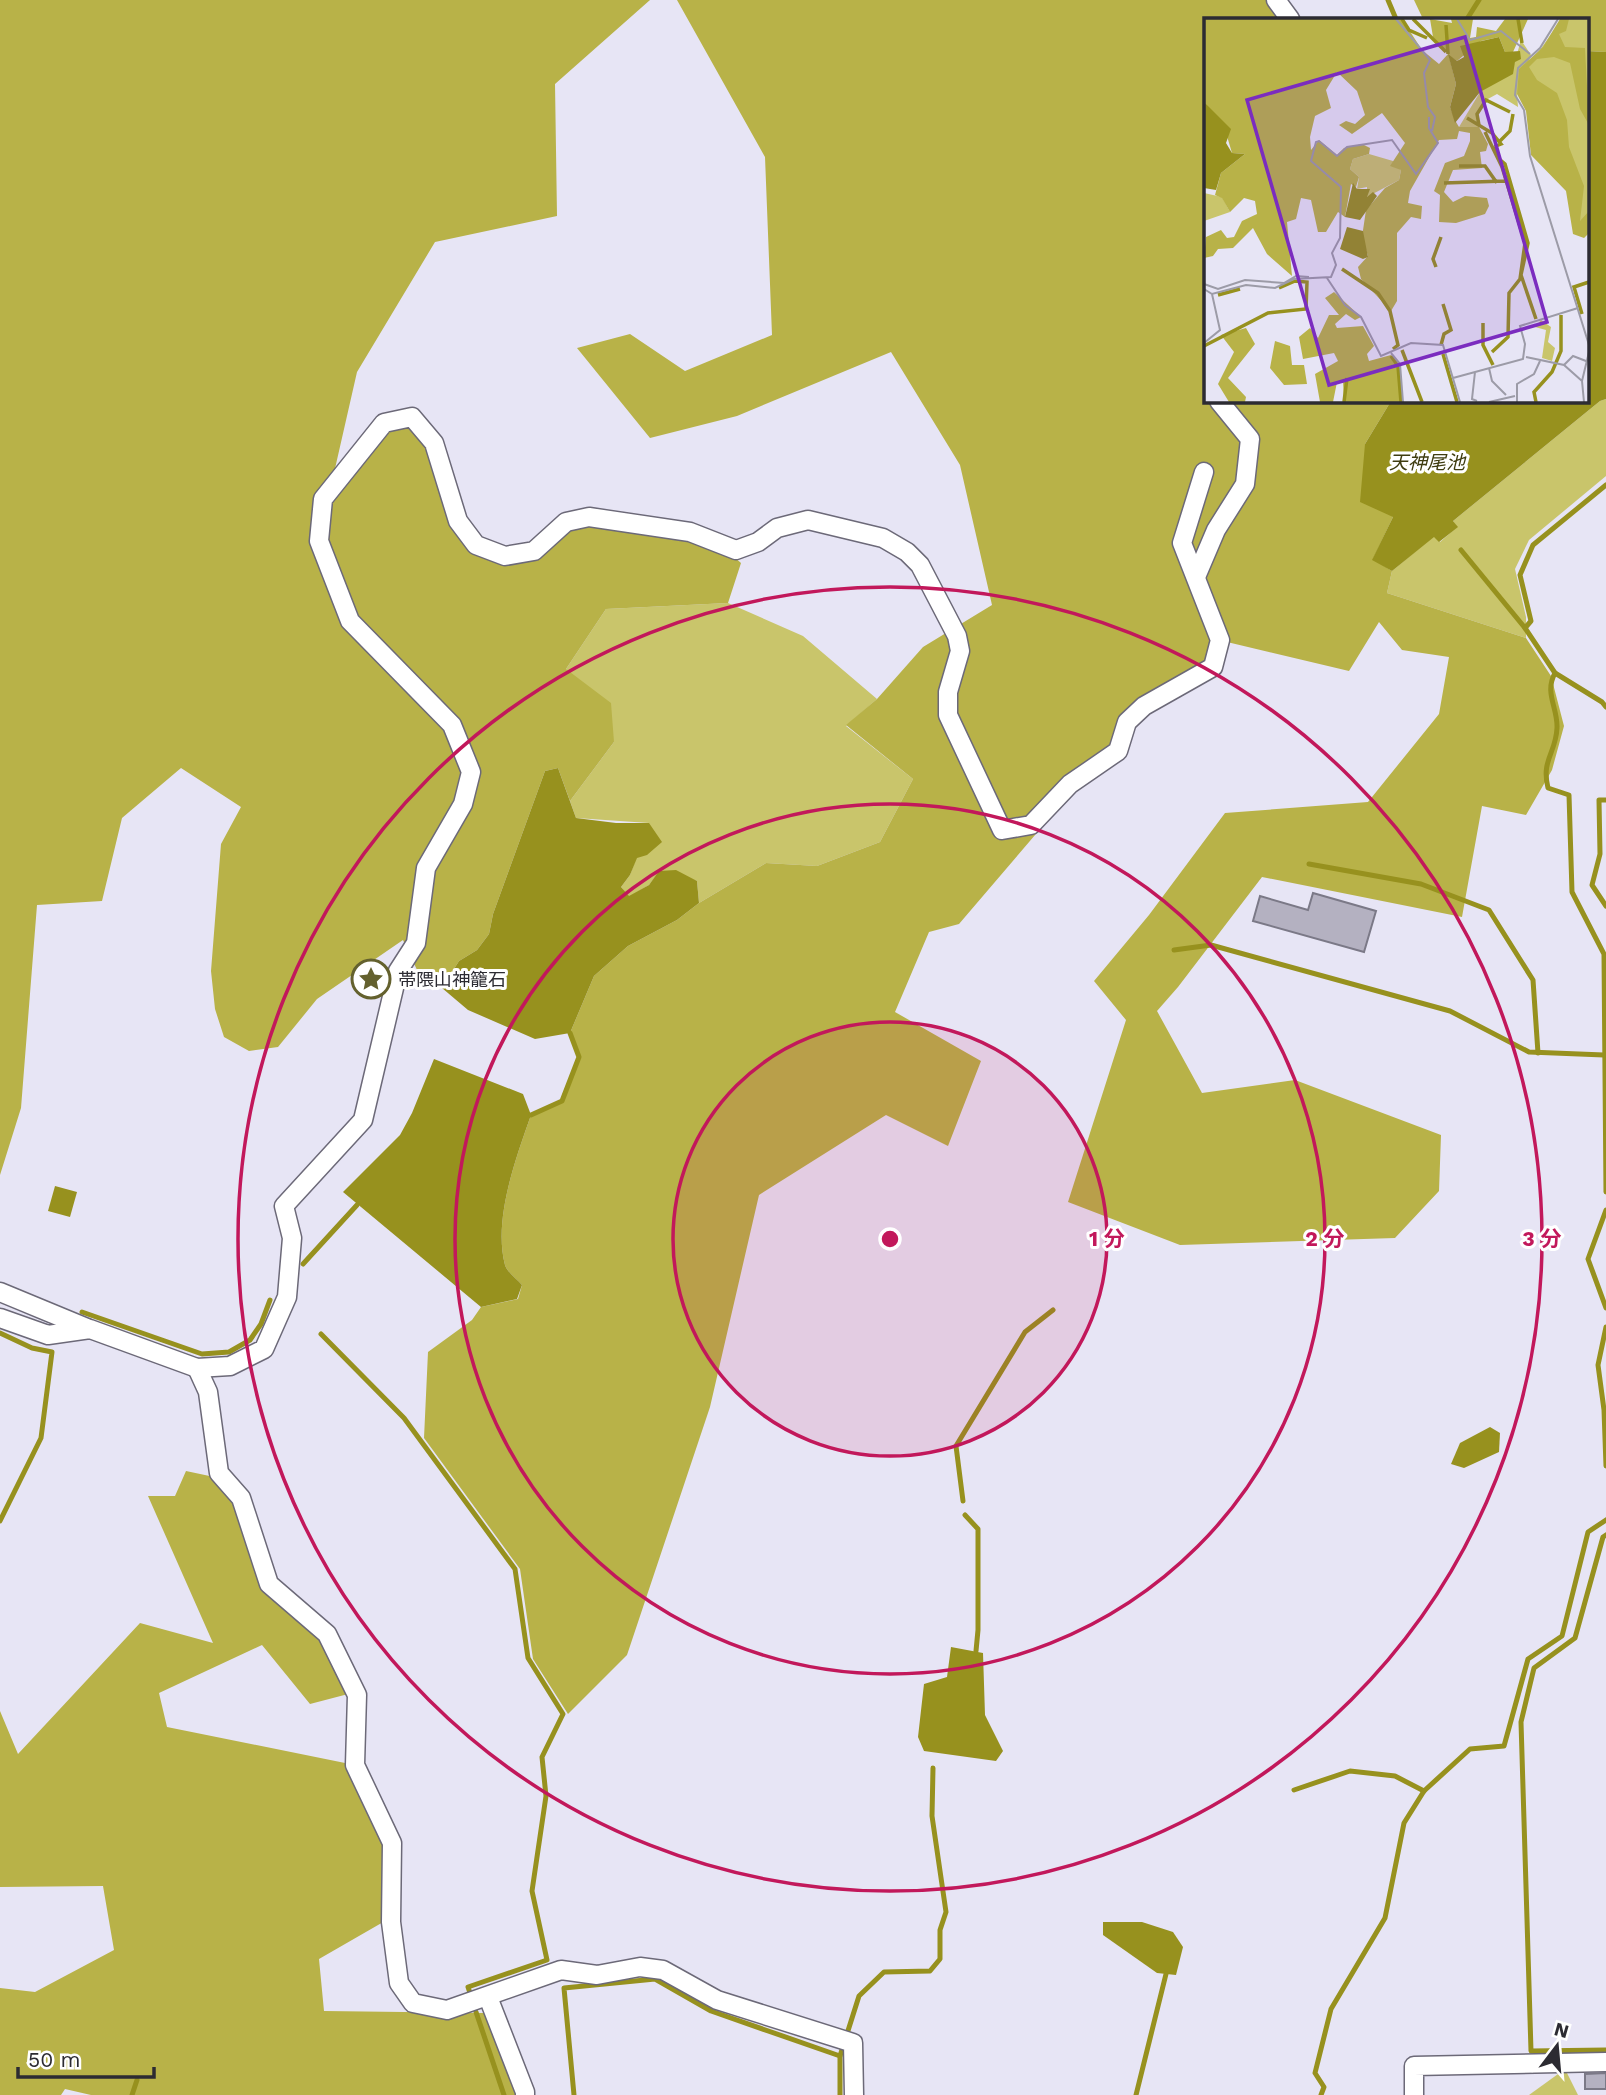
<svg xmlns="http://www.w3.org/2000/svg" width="1606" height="2095" viewBox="0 0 1606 2095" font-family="'Work Sans','Noto Sans JP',sans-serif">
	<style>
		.green { fill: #c9c56b }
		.forest { fill: #b8b248 }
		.water { fill: #97911e }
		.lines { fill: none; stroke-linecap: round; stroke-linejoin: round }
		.stream { stroke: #97911e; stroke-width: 5 }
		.building { fill: #b4b1c1; stroke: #7b7987; stroke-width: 2 }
		.minor-casing { stroke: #6c6978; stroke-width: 21 }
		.minor { stroke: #fff; stroke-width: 18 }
		.ring { fill: none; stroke: #c2185b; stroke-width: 3.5 }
		.labels { text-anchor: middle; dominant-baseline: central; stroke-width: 6; stroke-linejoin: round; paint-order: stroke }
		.poi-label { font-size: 18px; fill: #2c2b32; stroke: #fff; text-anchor: start }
		.water-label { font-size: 19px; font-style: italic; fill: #3f3c10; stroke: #fff }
		.inset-river { fill: none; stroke: #97911e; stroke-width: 3.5 }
		.inset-road { fill: none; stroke: #9c9ba7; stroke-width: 2 }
		.view { fill: #7b2cbf; fill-opacity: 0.15; stroke: #7b2cbf; stroke-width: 3.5 }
		.inset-edge { fill: none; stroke: #2c2b32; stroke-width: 3.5 }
		.centre { fill: #c2185b; stroke: #fff; stroke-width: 3.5 }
		.ring-label { font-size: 21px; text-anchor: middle; font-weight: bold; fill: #c2185b; stroke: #fff; stroke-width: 6; stroke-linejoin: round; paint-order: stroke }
	</style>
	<rect width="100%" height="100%" fill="#e7e5f5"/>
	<!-- green -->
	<g class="green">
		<path d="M1606 399V476L1529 540 1515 569 1526 617V638L1387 593 1392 571 1434 536 1440 542 1457 527 1453 521 1600 401Z"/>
		<path d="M728 603 803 636 877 699 846 726 913 779 880 842 817 866 766 863 699 903 697 881 659 872 649 885 629 897 621 887 630 875 649 823 576 818 570 801 614 742 566 669 606 609Z"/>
		<path d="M1565 2069 1578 2095H1529Z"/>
	</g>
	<!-- forest -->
	<g class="forest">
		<path d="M0 0H650L555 84 557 216 435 242 357 372 334 473 413 410 461 516 478 539 505 549 531 544 589 511 698 525 741 563 728 603 606 609 566 669 611 703 614 742 570 801 558 768 545 771 493 914 489 934 477 950 459 961 442 988 425 987 403 940 317 999 278 1047 249 1051 224 1037 215 1009 211 971 221 844 241 807 181 768 122 818 102 901 37 905 21 1108 0 1175Z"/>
		<path d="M677 0H1283L1297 19H1205V401H1391L1365 444 1393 517 1373 559 1392 571 1387 593 1526 638 1551 676 1564 726 1552 770 1526 815 1482 806 1462 917 1262 877 1178 987 1157 1011 1202 1093 1295 1080 1441 1135 1439 1191 1395 1238 1180 1245 1068 1202 1126 1020 1094 981 1149 915 1225 813 1368 802 1439 714 1449 657 1402 650 1379 622 1349 671 1227 642 1220 669 1134 724 1077 786 959 924 929 932 895 1012 981 1061 948 1146 886 1115 759 1195 710 1407 627 1655 568 1714 533 1659 520 1569 424 1438 428 1352 472 1320 481 1307 518 1299 522 1285C517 1279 507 1272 505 1265 493 1219 516 1158 531 1115L562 1101 579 1058 570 1033 594 976 628 946 677 920 699 903 766 863 817 866 880 842 913 779 846 725 877 699 923 647 992 605 960 465 891 352 737 416 650 438 577 348 630 334 685 371 772 335 765 157Z"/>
		<path d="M1414 0H1606V52L1587 51V19H1423Z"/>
		<path d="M186 1471 219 1478 237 1501 265 1582 322 1633 352 1693 310 1704 262 1645 159 1693 167 1727 350 1764 388 1842 385 1921 319 1959 324 2011 484 2013 520 2092 519 2095H91L65 2089 61 2095H0V1988L35 1992 114 1950 103 1886 0 1887V1711L18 1754 140 1623 213 1643 148 1496H175Z"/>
	</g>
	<!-- water -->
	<g class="water">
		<path d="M1587 51 1606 52V399L1600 401 1453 521 1458 527 1439 542 1434 537 1392 571 1372 560 1393 517 1360 502 1365 444 1391 401H1587Z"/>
		<path d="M558 768 576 818 616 823H649L662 842 647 855 637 858 630 875 621 887 629 896 649 885 659 871 676 870 697 881 699 903 677 920 628 946 594 976 570 1033 535 1039 468 1010 442 988 459 961 477 950 489 934 493 914 545 771Z"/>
		<path d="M434 1059 523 1094 531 1115C516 1158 493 1219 505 1265 507 1272 517 1279 522 1285L517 1299 481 1307 343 1192 400 1135 412 1113Z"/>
		<path d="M55 1186 77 1192 70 1217 48 1211Z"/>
		<path d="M1490 1427 1500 1433 1499 1452 1464 1468 1451 1464 1460 1443Z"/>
		<path d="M951 1647 983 1653 985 1715 1003 1751 996 1761 924 1751 918 1737 924 1684 947 1677Z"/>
		<path d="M1103 1922H1142L1173 1932 1183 1947 1176 1975 1157 1973 1103 1935Z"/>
	</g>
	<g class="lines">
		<!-- stream -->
		<g class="stream">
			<path d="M1388 0 1396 19"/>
			<path d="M1467 19 1479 0"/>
			<path d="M1461 550 1525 628 1555 673 1602 702 1606 707"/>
			<path d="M1525 628 1531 621 1520 575 1533 545 1606 485"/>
			<path d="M1555 673C1544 693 1558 708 1557 728 1556 753 1541 760 1548 788L1569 795 1572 892 1604 954 1606 1192"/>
			<path d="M1606 800H1599L1600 854 1592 885 1606 906"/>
			<path d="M1309 864 1421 884 1489 910 1533 980 1538 1053"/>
			<path d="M1174 950 1211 945 1450 1011 1529 1052 1604 1055"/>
			<path d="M531 1115 562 1101 579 1057 570 1033"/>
			<path d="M1606 1210 1588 1259 1606 1308"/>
			<path d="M303 1264 357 1205"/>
			<path d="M82 1312 202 1354 229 1352 250 1340 261 1324 270 1300"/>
			<path d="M1606 1327 1598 1365 1604 1410 1606 1466"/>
			<path d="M0 1333 32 1348 52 1352 41 1438 0 1521"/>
			<path d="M321 1334 404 1418 515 1569 528 1658 563 1714 542 1757 546 1796 532 1891 547 1960 468 1987 471 1996"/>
			<path d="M963 1501 956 1446 1025 1332 1053 1310"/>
			<path d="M965 1515 978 1529V1630L976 1651"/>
			<path d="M1606 1535 1603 1537 1575 1638 1534 1668 1521 1722 1531 2051 1606 2050"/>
			<path d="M1294 1790 1350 1771 1395 1776 1424 1791"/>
			<path d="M476 2012 504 2095"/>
			<path d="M132 2095 137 2080"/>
			<path d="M574 2095 564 1988 655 1979 711 2011 840 2056"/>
			<path d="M840 2095V2056L859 1996 884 1972 930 1971 940 1959V1930L946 1912 932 1816 933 1768"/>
			<path d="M1136 2095 1166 1974"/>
			<path d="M1321 2095 1324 2087 1315 2073 1331 2009 1385 1918 1404 1823 1424 1791 1470 1749 1504 1746 1528 1659 1562 1636 1588 1532 1606 1520"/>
		</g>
	</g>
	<!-- building -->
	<g class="building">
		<path d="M1313 893 1376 911 1364 952 1253 921 1260 896 1308 910Z"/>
		<path d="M1606 2073V2089H1585V2074Z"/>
	</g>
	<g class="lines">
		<defs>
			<g id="minor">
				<path d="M1276 0 1290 19"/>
				<path d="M1196 577 1216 530 1245 484 1250 439 1219 401"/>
				<path d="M0 1292 87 1328"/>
				<path d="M0 1318 48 1335 90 1329 197 1368 230 1366 264 1349 287 1297 292 1238 284 1206 363 1120 398 971 416 943 426 868 463 804 471 772 452 725 350 621 319 541 323 499 384 423 412 417 434 443 458 521 476 545 505 556 534 551 566 522 589 517 690 532 736 550 758 542 777 528 808 520 883 538 907 552 920 565 957 636 960 651 948 692V715L1002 830 1031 825 1070 784 1118 751 1127 722 1144 706 1213 667 1220 640 1182 543 1204 472"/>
				<path d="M197 1368 208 1392 219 1473 241 1498 269 1584 327 1634 357 1695 355 1765 392 1843 391 1922 399 1983 413 2003 447 2010 561 1970 597 1975 640 1967 663 1970 717 2000 853 2043 854 2095"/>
				<path d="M488 1997 525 2092V2095"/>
				<path d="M1414 2095V2066L1606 2062"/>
			</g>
		</defs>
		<!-- minor casing -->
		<use href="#minor" class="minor-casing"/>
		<!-- minor -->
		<use href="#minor" class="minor"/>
	</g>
	<!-- distance rings -->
	<circle cx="890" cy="1239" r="217" fill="#c2185b" fill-opacity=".12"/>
	<g class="ring">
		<circle cx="890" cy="1239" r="217"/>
		<circle cx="890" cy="1239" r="435"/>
		<circle cx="890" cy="1239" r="652"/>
	</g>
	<!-- icons -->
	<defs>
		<symbol id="sight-ring" viewBox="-11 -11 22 22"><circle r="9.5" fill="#fff" stroke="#64612e" stroke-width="1.5"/><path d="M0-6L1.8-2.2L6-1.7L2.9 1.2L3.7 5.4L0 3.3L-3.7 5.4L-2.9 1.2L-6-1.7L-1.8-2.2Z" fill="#64612e"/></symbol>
	</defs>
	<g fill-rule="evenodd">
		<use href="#sight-ring" x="349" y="957" width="44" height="44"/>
	</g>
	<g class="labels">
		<!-- poi labels -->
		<g class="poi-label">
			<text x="398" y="979">帯隈山神籠石</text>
		</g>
		<!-- water labels -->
		<g class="water-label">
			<text x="1427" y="462">天神尾池</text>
		</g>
	</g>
	<!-- overview -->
	<g transform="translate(1204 18)">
		<rect width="385" height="385" fill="#e7e5f5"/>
		<path d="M358 1H385V211H377L369 197 375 169 318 57ZM317 22 327 37 313 76 314 89 293 76 282 82 272 96 275 109H255L276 74 309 50ZM165 136 189 143 197 152 195 162 163 179V169L153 171 155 159 146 151 149 141ZM0 175 18 179 26 194 0 203ZM337 302 347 309 344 324 351 330 348 343 338 340 342 312 331 309Z" fill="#c9c56b"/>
		<path d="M0 1H198L218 32 235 46 244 36 229 19 226 1 248 5 247 1H269L266 20 272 19 273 9 292 13 301 1H324L309 34H301L295 19 277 23 253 43 245 38 252 66 246 89 252 104 255 109H275L284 126 282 133 276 134 278 150 249 152 240 174 249 184 261 178 283 180 285 188 281 196 252 205 235 204 236 177 230 173 241 145 260 138 266 123V115L255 113 253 121 235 122 206 173 204 185 218 188 217 201 207 199 193 215V283L187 293 157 261 154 249 164 238 158 219 162 192 181 170 195 162 197 152 186 148 201 125 178 95 148 116 135 107 142 103 151 106 161 97 153 73 133 54 122 72 127 90 111 98 106 119 107 132 115 122 133 137 140 130 158 126 166 130 165 136 149 141 146 151 155 159 152 169 147 166 141 199 134 194 122 214H114L107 182 97 180 92 201 83 204 88 258 63 236 49 210 29 230 14 231 9 238 0 240 2 219 17 212 23 220 30 219 38 203 53 196 51 183 40 180 26 194 18 180 11 177 17 155 41 136 28 135 20 108 0 84ZM356 1H365L362 13 355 16 361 29 381 30 385 107 376 91 366 45 350 39 333 41 325 49 333 62 353 75 363 102 365 129 380 168 376 203 385 193V215L380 220 369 216 362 173 327 137 322 93 313 76 315 51 339 29ZM130 274 157 299 151 302 142 296 131 306 133 310 159 308 170 328 163 336 165 343 187 337 195 346 198 384H140L139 363 133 364 129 384H116L111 356 134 343 130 335 99 341 95 319 106 310 114 320 125 297H135L121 280ZM42 310 51 326 24 360 42 379 41 384H25L14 366 30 334 17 317ZM71 323 86 328 88 347H100L103 366 80 367 66 350Z" fill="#b8b248"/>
		<path d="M295 19 301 34 316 33 317 41 311 44 309 56 276 74 251 105 246 89 252 66 244 36 253 43 260 39 256 28ZM0 84 27 111 22 125 28 135 41 136 17 155 12 172 0 170ZM149 165 153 171H166L163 179 169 174 173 178 156 202 141 199ZM143 209 159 213 164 239 159 241 136 231Z" fill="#97911e"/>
		<path class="inset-river" d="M198 1 205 12 223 20M209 1 242 34M314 1 318 25M242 7 244 36M263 100 288 115 297 126 292 128 294 140 301 146 324 225 317 257 332 301M275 107 273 96 282 82 306 94M281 114 298 149 321 225 316 261 305 275 304 319 288 334M296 123 306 113 309 96M255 148H281L293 165M240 165 301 163M232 249 229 241 237 219M138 251 174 275 186 293 194 327 189 331M14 277 36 271M378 296 370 269 385 264M279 305V327L289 347M237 327 240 316 247 312 239 286M0 328 64 295 102 291 103 264 91 263 75 270M198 332 218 384M239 336 253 384M187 338 194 348 197 384M140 384 143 360M332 384 330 374 348 354 357 333V297"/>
		<path class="inset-road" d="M192 1 226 42 220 55 224 89 231 99 228 113M253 1 266 22 297 13 326 36M354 1 336 30 314 50 311 77 320 92 326 138 385 327M123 260 141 287 157 299 177 338 207 325 239 327 256 384M0 266 14 271 41 262 80 265 92 258 105 259M0 271 8 276 42 267 71 270 90 261 127 259 132 247 128 235 136 220 137 169 107 143 112 124 115 123 133 138 143 129 188 122 212 156 234 125 225 110V99M0 325 16 312 8 276M187 335 196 346 199 384M322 339 360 347 378 363 380 384M360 347 369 338 382 343M285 350 288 363 302 377M271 354 268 381 273 383M249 360 319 341 321 326 316 308 374 290M378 363 385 334M285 384 311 378M313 384V366L330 356 336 343"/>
		<path class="view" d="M261 19 343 304 125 367 43 82Z"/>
		<rect width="385" height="385" class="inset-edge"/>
	</g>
	<circle cx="890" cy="1239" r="10" class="centre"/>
	<g class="ring-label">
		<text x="1107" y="1246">1 分</text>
		<text x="1325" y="1246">2 分</text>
		<text x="1542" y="1246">3 分</text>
	</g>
	<!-- north arrow -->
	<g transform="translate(1557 2046) rotate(16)" stroke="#ffffff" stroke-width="5" paint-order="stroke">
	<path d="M0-5L12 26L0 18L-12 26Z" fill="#2c2b32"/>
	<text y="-10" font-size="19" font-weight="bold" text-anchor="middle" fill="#2c2b32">N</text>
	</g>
	<!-- scale -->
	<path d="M18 2067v10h136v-10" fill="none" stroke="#2c2b32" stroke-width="3.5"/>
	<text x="28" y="2067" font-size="21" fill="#2c2b32" stroke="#ffffff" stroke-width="5" paint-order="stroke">50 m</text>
</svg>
